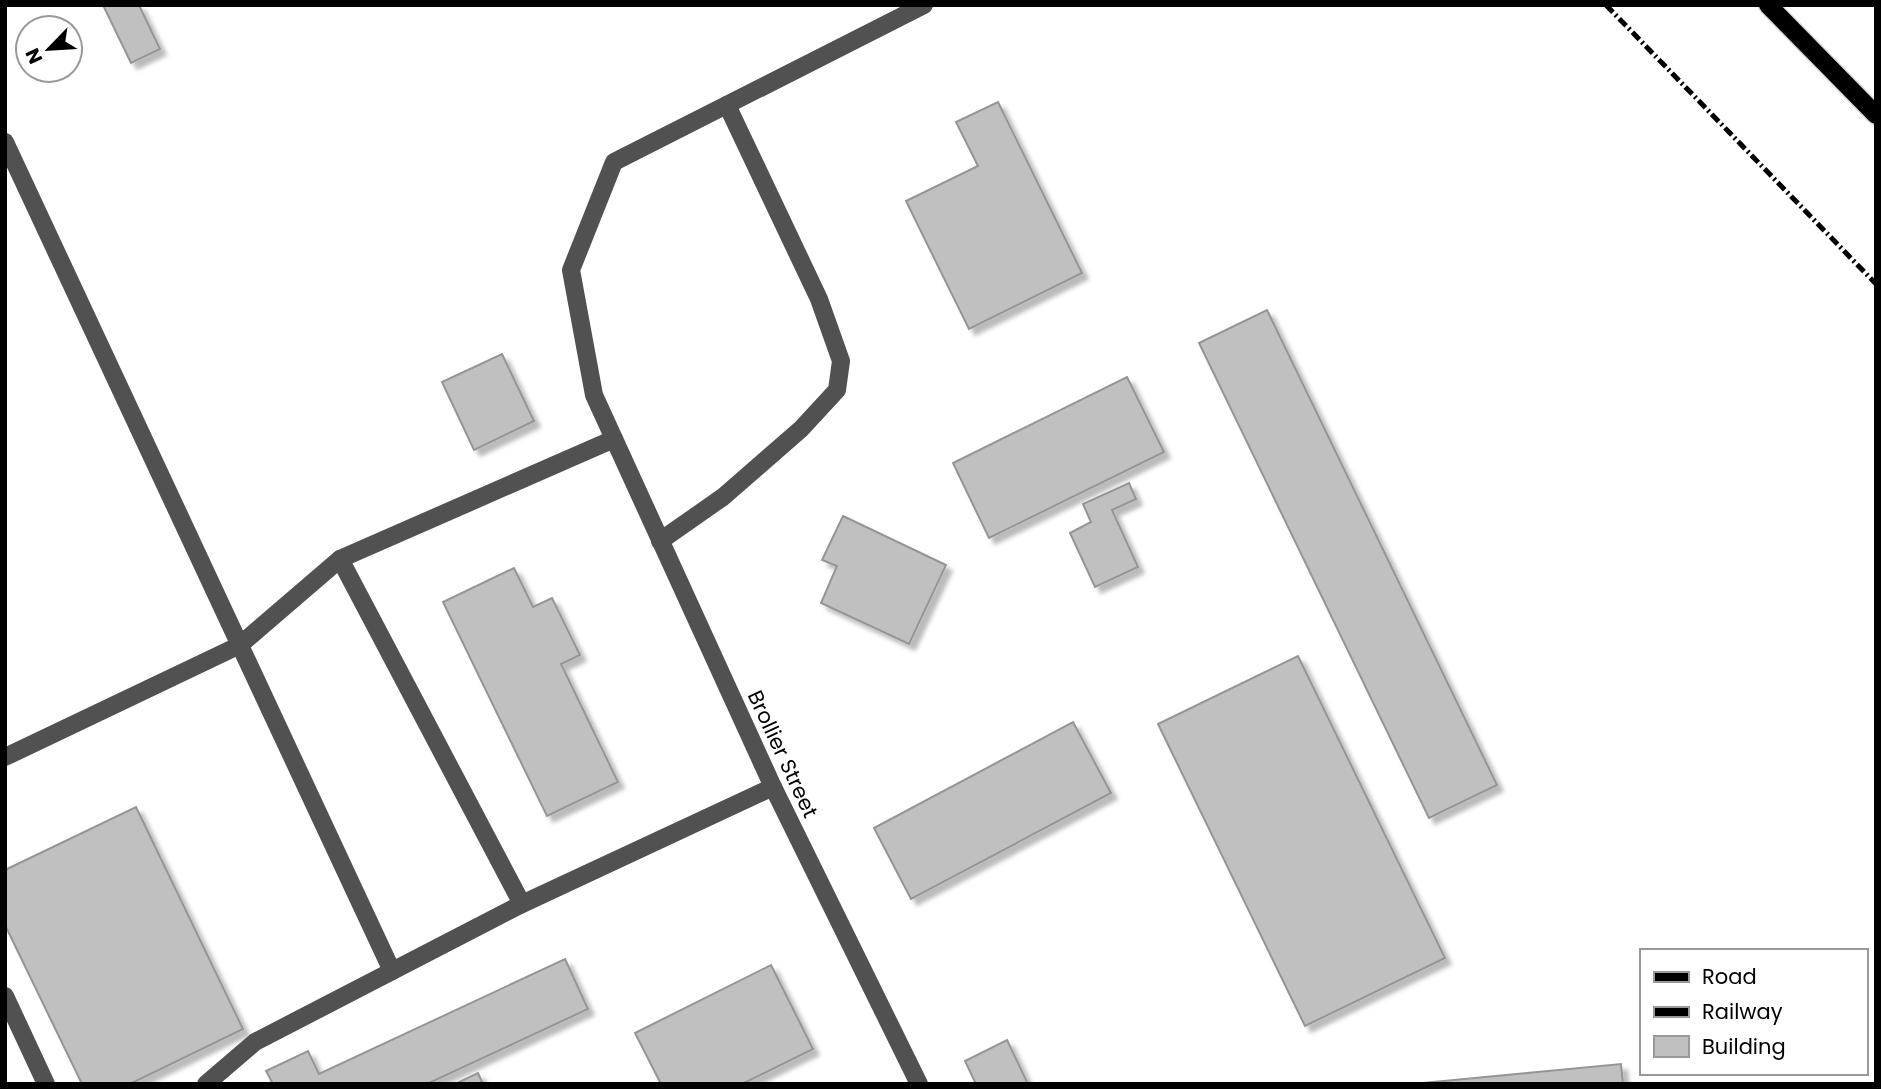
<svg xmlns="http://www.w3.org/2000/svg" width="1881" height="1089" viewBox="0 0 1881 1089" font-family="Poppins,sans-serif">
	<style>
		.building { fill: #c0c0c0; stroke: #959595; stroke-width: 2; filter: url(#shadow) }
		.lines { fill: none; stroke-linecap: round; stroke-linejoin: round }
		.major-casing { stroke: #dbdbdb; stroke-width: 21 }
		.minor { stroke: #515151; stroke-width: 18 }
		.major { stroke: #000; stroke-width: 18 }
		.rail { stroke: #000; stroke-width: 5; stroke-dasharray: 10 3.5 2 3.5; stroke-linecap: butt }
		.labels { text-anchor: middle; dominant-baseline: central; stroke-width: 7; stroke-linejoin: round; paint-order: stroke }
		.street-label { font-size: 21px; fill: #000; stroke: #fff }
	</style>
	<defs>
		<filter id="shadow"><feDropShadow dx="6" dy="6" stdDeviation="2" flood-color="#0004"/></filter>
	</defs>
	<rect width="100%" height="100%" fill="#fff"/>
	<!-- building -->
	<g class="building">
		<path d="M103 5H139L160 49 131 63Z"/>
		<path d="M998 102 1082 273 969 329 906 201 978 166 956 122Z"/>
		<path d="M1267 310 1497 785 1429 818 1199 343Z"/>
		<path d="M502 354 534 421 474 450 442 382Z"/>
		<path d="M1127 377 1164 452 989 538 953 463Z"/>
		<path d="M1129 483 1136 499 1112 510 1138 567 1095 587 1070 533 1091 522 1083 504Z"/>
		<path d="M843 516 946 565 909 644 821 603 837 566 822 560Z"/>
		<path d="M514 568 533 607 552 598 580 655 561 664 618 782 547 816 443 602Z"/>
		<path d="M1298 656 1445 958 1305 1026 1158 724Z"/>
		<path d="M1073 722 1111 793 911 899 874 828Z"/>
		<path d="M136 807 243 1029 130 1084H82L5 925V870Z"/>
		<path d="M565 959 588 1009 427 1084H273L266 1071 308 1051 319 1074Z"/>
		<path d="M771 965 813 1049 742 1084H661L635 1033Z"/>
		<path d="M1007 1040 1028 1084H976L965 1061Z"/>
		<path d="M1621 1064 1623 1084H1412Z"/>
		<path d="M478 1073 483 1084H455Z"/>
	</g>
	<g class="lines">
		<defs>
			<path id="major" d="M1768 5 1876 115"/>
		</defs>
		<!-- major casing -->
		<use href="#major" class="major-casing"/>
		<!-- minor -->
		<g class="minor">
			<path d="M5 142 392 971"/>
			<path d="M660 541 723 497 801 429 837 390 841 361 819 299 727 105"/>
			<path d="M5 757 240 645 340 559"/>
			<path d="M522 904 340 559 614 439"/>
			<path d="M5 996 46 1084"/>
			<path d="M206 1084 255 1042 522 904 773 787"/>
			<path d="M919 1084 773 787 594 395 571 270 614 162 924 5"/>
		</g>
		<!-- major -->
		<use href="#major" class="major"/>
		<!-- rail -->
		<path class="rail" d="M1606 5 1876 284"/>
	</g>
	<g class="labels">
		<!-- street labels -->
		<g class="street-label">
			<text transform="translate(783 754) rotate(65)">Brollier Street</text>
		</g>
	</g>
	<!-- border -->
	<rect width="1881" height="1089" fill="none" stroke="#000000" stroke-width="14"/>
	<!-- legend -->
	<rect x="1640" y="949" width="228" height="126" fill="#ffffff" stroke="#999999" stroke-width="2"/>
	<rect x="1654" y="972" width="35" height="10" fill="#000000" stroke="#999999" stroke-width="2"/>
	<text x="1702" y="984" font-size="21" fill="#000000">Road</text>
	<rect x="1654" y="1007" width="35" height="10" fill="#000000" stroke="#999999" stroke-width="2"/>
	<text x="1702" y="1019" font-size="21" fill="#000000">Railway</text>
	<rect x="1654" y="1036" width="35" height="21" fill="#c0c0c0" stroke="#999999" stroke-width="2"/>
	<text x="1702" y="1054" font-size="21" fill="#000000">Building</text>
	<!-- north arrow -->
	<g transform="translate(49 49) rotate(245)"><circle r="33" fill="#ffffff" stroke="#999999" stroke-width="2"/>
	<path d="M0-5L12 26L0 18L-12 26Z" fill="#000000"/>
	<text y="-10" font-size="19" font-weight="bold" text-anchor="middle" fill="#000000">N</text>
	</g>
</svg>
